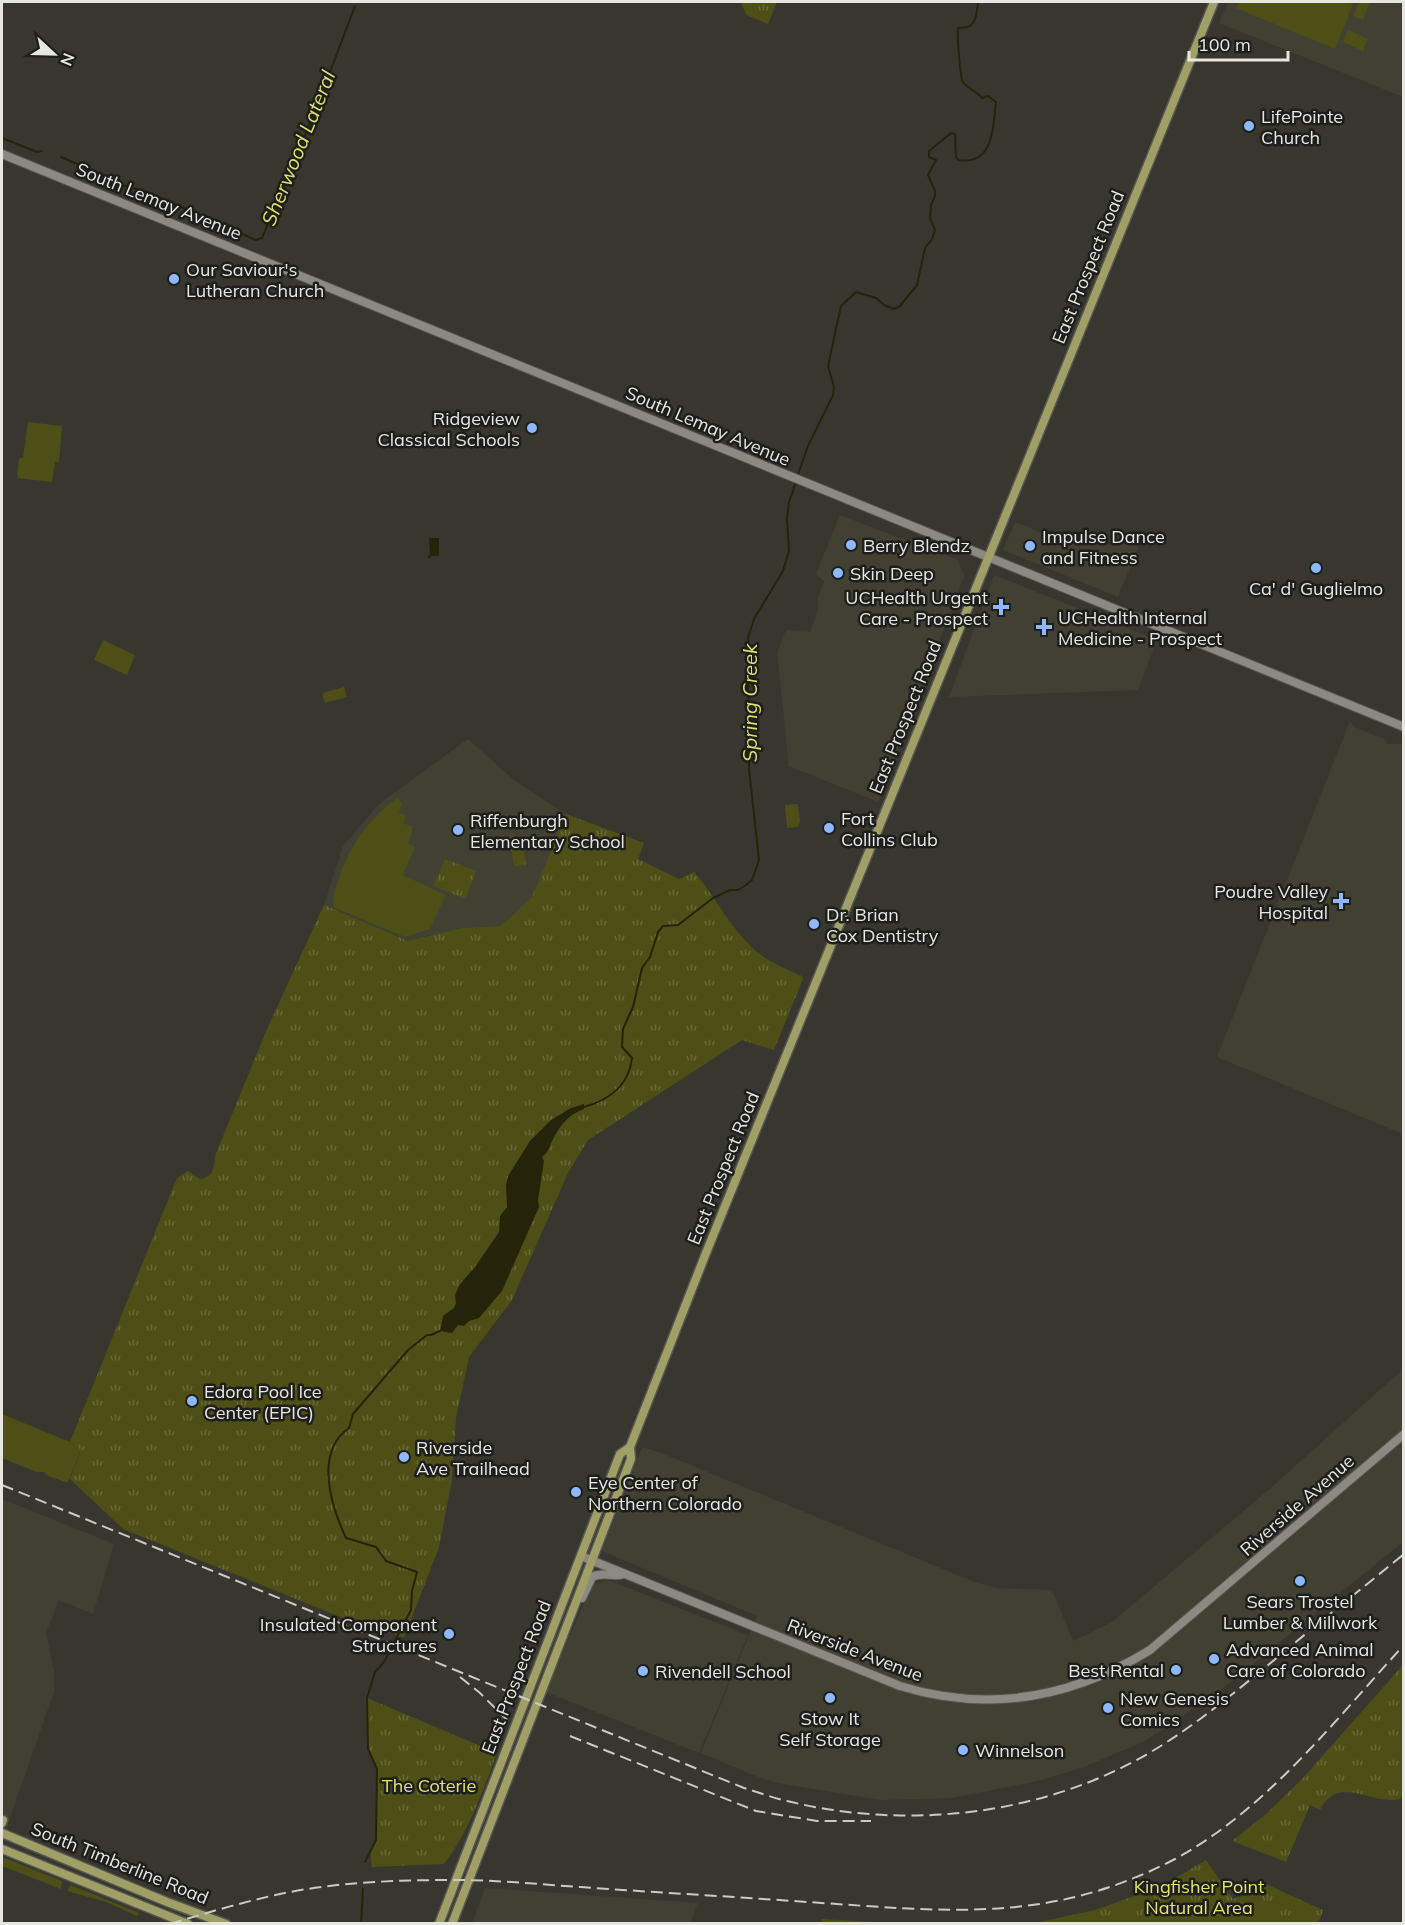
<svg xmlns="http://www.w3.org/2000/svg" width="1405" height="1925" viewBox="0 0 1405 1925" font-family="Mulish,sans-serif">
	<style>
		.built { fill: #404133 }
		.grass { fill: #4e4e17 }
		.park { fill: url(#park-tufts) }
		.water { fill: #25240a }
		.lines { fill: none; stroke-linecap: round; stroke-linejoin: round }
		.stream { stroke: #25240a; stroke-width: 2 }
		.secondary-casing { stroke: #565651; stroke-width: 10 }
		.primary-casing { stroke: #565651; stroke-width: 11 }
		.secondary { stroke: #8a8a82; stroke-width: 8 }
		.primary { stroke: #a0a066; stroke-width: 8 }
		.rail { stroke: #cacac4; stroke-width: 2; stroke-dasharray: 12 6; stroke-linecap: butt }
		.poi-dot { fill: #8db9fc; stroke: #1e1e1b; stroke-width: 2 }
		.labels { text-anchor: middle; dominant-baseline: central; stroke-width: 5; stroke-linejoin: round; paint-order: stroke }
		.poi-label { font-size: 18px; fill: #e7e7e2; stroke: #1e1e1b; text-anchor: start }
		.street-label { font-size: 18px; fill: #e7e7e2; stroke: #1e1e1b }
		.park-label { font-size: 18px; fill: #e3e371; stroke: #1e1e1b }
		.water-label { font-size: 20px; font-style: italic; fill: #e0e06e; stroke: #1e1e1b }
	</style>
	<defs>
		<pattern id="park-tufts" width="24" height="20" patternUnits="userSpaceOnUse" patternTransform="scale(1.5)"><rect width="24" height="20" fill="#4e4e17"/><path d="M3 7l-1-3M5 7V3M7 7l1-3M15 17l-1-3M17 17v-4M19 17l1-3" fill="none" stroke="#686838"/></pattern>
	</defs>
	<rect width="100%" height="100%" fill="#373730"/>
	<!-- built -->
	<g class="built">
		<path d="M1228 2H1403V97L1219 23Z"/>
		<path d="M840 515 958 560 964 576 920 692 911 707 890 772 878 802 789 766 777 653 786 630 810 632 818 610V599L824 581 816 574Z"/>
		<path d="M1015 522 1060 540 1104 545 1129 543 1142 537 1118 597 1003 550Z"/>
		<path d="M994 575 1157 640 1138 690 949 697Z"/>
		<path d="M1350 721 1355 727 1386 740 1388 744H1403V1134L1217 1057Z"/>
		<path d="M468 739 514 780 566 814 532 897 502 926 461 928 408 941 324 905 343 846 379 804Z"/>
		<path d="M1403 1369V1542L1217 1693 1145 1741 1084 1767 1038 1781 952 1798 882 1800 776 1783 748 1773 701 1753 757 1616 602 1551 642 1447 664 1454 972 1581 996 1588 1052 1590 1073 1641 1112 1622 1272 1487Z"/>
		<path d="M2 1499 114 1544 93 1614 59 1600 46 1633 54 1671V1692L8 1823 2 1820Z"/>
		<path d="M608 1580 748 1635 699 1753 546 1692 590 1589 594 1584Z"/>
		<path d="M485 1888 698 1903 690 1923H472Z"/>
	</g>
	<!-- grass -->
	<g class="grass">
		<path d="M1239 2H1346L1353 4 1335 49 1236 8Z"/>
		<path d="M1359 2H1370L1363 20 1353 16Z"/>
		<path d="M1348 30 1368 39 1363 51 1343 42Z"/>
		<path d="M28 422 62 426 59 462H55L52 482 17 478 19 458H23Z"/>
		<path d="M103 640 135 655 127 675 94 660Z"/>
		<path d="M344 687 347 697 325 703 322 693Z"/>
		<path d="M398 797 402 804 399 813 406 816 403 823 413 827 408 844 415 847 403 875 446 895 430 929 405 937 333 907C333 896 335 889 339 879 350 844 368 820 398 797Z"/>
		<path d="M798 804 800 821 798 827 787 828 785 805Z"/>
		<path d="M2 1414 70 1442 81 1450 68 1482H65L46 1475 45 1472H37L2 1458Z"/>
		<path d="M2 1857 62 1881 61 1889 2 1866Z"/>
		<path d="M71 1885 139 1913 137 1916 106 1902 67 1891Z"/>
	</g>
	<!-- park -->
	<g class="park">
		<path d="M741 2H777L768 24 746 15Z"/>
		<path d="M566 814 644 843 638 859 679 879 694 872C716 897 731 930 757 952 771 963 786 969 802 976L803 979 774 1050 742 1040 588 1140 568 1173 512 1300 469 1357 456 1418 452 1480 439 1547 404 1638 392 1633 375 1631 123 1529 70 1479 81 1450 70 1442 177 1178 188 1171 200 1179C214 1177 214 1168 215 1156L267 1029 324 905 408 941 461 928 501 926 532 897Z"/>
		<path d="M513 834 523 846 526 865 514 866 512 852 503 842Z"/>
		<path d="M445 859 476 871 465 899 434 886Z"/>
		<path d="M1403 1665 1404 1794 1400 1799C1371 1806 1339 1773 1320 1810L1310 1805 1286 1862 1232 1841 1265 1815 1303 1778Z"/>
		<path d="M367 1698 497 1753C483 1791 469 1831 444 1864L372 1867 370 1852 376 1840 377 1769 368 1749Z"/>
		<path d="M1206 1860 1233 1899 1253 1893 1259 1881 1323 1910 1320 1919 1315 1924 1035 1923 1095 1910 1160 1887Z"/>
		<path d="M822 1919 888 1923H821Z"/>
	</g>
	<!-- water -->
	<g class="water">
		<path d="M429 538H439V556H432L429 559 427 557 430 554Z"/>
		<path d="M584 1104V1109C567 1115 560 1126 552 1141 549 1148 548 1153 542 1157L544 1161 538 1200 539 1207 502 1291 479 1318 469 1321 464 1326 458 1325 452 1333 440 1331 443 1316 454 1308 456 1303 455 1295 460 1284 475 1267 499 1232 500 1216 507 1207 506 1185 508 1176 530 1141 551 1120 571 1108Z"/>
	</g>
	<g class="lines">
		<!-- stream -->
		<g class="stream">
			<path d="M2 138 37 152 42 151"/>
			<path d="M61 157 103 175 108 181 147 192 202 216"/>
			<path d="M210 220 256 240 262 238 313 117 355 6"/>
			<path d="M797 477 808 446 833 395 834 387 828 366 841 306 856 292 876 298 884 305 894 309 900 306 917 285 925 248 932 239 935 230 930 218 931 205 935 196V191L928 175 936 160 929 157V151L951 133 955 134 956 157 958 160C994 166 993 127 996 102L988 96 982 98C977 91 968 89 963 82 960 77 957 34 958 28 961 27 965 28 968 27 977 23 977 9 978 2"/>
			<path d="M584 1107C609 1100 629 1085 632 1058L622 1047 623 1029 633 1007 642 968 650 957 658 932 663 926 678 925 713 898 730 890H738L746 885 752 880 759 860 749 769 748 638 754 619 783 571 789 551 787 519 789 502 796 482"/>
			<path d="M365 1862 376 1840 377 1769 368 1749 367 1698 375 1672 384 1662 411 1610 412 1591 417 1572 386 1561 376 1547 346 1538C331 1506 314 1452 349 1428L353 1414 408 1350 427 1335H431L440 1331"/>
			<path d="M361 1924 363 1889"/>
		</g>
		<defs>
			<g id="secondary">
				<path d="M2 154 1404 727"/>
				<path d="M581 1556 900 1686C988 1713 1072 1698 1150 1650L1404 1434"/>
				<path d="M582 1598 592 1577C604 1571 612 1578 625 1574"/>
			</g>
			<g id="primary">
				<path d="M2 1823 3 1820"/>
				<path d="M2 1833 167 1902 226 1924"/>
				<path d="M2 1849 188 1924"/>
				<path d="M439 1924 620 1454 630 1447"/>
				<path d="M452 1924 631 1459 630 1447 706 1253 1214 2"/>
			</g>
		</defs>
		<!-- secondary casing -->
		<use href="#secondary" class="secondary-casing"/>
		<!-- primary casing -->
		<use href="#primary" class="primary-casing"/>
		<!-- secondary -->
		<use href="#secondary" class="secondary"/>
		<!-- primary -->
		<use href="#primary" class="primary"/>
		<!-- rail -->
		<g class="rail">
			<path d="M2 1485 744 1788C758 1792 773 1798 787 1801 902 1829 1028 1817 1133 1762 1184 1735 1229 1697 1273 1661 1316 1625 1360 1590 1404 1554"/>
			<path d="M460 1677 480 1693 507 1720"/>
			<path d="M570 1736 756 1811 817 1821H871"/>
			<path d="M170 1924C206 1913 243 1902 280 1894 337 1882 396 1880 454 1880 500 1880 547 1885 594 1888 666 1893 737 1897 808 1902 944 1911 1049 1925 1175 1859 1267 1809 1334 1721 1404 1645"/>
		</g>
	</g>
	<!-- markers -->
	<g class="poi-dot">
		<circle cx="1249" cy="126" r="6"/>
		<circle cx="174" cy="279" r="6"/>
		<circle cx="532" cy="428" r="6"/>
		<circle cx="851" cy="545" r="6"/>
		<circle cx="1030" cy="546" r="6"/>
		<circle cx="1316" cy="568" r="6"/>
		<circle cx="838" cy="573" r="6"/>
		<path d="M998 598h6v6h6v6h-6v6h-6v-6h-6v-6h6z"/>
		<path d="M1041 618h6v6h6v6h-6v6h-6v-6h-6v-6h6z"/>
		<circle cx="829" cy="828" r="6"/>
		<circle cx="458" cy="830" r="6"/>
		<path d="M1338 892h6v6h6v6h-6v6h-6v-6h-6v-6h6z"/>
		<circle cx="814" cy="924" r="6"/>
		<circle cx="192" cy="1401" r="6"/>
		<circle cx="404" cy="1457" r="6"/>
		<circle cx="576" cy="1492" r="6"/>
		<circle cx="1300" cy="1581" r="6"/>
		<circle cx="449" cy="1634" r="6"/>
		<circle cx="1214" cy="1659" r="6"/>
		<circle cx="1176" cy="1670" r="6"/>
		<circle cx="643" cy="1671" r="6"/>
		<circle cx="830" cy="1698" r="6"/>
		<circle cx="1108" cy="1708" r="6"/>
		<circle cx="963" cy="1750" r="6"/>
	</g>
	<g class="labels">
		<!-- poi labels -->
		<g class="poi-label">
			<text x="1261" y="116">LifePointe<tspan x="1261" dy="21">Church</tspan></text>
			<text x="186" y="269">Our Saviour's<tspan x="186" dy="21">Lutheran Church</tspan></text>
			<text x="520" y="418" text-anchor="end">Ridgeview<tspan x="520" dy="21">Classical Schools</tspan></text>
			<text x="1042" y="536">Impulse Dance<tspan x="1042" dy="21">and Fitness</tspan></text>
			<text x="863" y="545">Berry Blendz</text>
			<text x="850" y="573">Skin Deep</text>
			<text x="1316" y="588" text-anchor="middle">Ca' d' Guglielmo</text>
			<text x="988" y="597" text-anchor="end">UCHealth Urgent<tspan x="988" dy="21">Care - Prospect</tspan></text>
			<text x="1058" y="617">UCHealth Internal<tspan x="1058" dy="21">Medicine - Prospect</tspan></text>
			<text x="841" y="818">Fort<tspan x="841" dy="21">Collins Club</tspan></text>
			<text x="470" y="820">Riffenburgh<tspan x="470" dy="21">Elementary School</tspan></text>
			<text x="1328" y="891" text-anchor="end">Poudre Valley<tspan x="1328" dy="21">Hospital</tspan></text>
			<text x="826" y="914">Dr. Brian<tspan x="826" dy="21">Cox Dentistry</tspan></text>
			<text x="204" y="1391">Edora Pool Ice<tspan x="204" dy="21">Center (EPIC)</tspan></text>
			<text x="416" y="1447">Riverside<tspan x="416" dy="21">Ave Trailhead</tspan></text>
			<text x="588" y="1482">Eye Center of<tspan x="588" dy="21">Northern Colorado</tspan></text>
			<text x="1300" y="1601" text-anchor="middle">Sears Trostel<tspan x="1300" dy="21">Lumber &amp; Millwork</tspan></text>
			<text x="437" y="1624" text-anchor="end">Insulated Component<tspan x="437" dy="21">Structures</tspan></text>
			<text x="1226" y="1649">Advanced Animal<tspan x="1226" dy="21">Care of Colorado</tspan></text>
			<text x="1164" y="1670" text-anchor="end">Best Rental</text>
			<text x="655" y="1671">Rivendell School</text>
			<text x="1120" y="1698">New Genesis<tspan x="1120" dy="21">Comics</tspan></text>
			<text x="830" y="1718" text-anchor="middle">Stow It<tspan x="830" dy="21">Self Storage</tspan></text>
			<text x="975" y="1750">Winnelson</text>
		</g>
		<!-- street labels -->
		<g class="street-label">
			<text transform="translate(159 201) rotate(22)">South Lemay Avenue</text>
			<text transform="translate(1088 267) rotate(-68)">East Prospect Road</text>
			<text transform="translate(708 426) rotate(23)">South Lemay Avenue</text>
			<text transform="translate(905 717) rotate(-68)">East Prospect Road</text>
			<text transform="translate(723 1168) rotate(-68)">East Prospect Road</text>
			<text transform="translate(1297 1505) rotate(-41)">Riverside Avenue</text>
			<text transform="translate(855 1650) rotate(21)">Riverside Avenue</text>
			<text transform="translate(516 1677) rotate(-69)">East Prospect Road</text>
			<text transform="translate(120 1863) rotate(22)">South Timberline Road</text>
		</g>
		<!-- park labels -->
		<g class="park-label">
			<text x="429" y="1785">The Coterie</text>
			<text x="1199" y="1886">Kingfisher Point<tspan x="1199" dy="21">Natural Area</tspan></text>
		</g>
		<!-- water labels -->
		<g class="water-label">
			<text transform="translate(298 148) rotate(-68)">Sherwood Lateral</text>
			<text transform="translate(749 703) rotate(-90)">Spring Creek</text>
		</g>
	</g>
	<!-- border -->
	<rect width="1405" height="1925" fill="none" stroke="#e7e7e2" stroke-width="6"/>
	<!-- north arrow -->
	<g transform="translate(54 54) rotate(112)" stroke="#1e1e1b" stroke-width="4.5" paint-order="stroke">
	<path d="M0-4.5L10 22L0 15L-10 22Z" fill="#e7e7e2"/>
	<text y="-9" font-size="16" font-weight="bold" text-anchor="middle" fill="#e7e7e2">N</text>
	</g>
	<!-- scale -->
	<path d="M1189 51v9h99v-9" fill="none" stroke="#e7e7e2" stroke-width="3"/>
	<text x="1198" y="51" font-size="18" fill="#e7e7e2" stroke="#1e1e1b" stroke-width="4.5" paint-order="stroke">100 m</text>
</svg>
